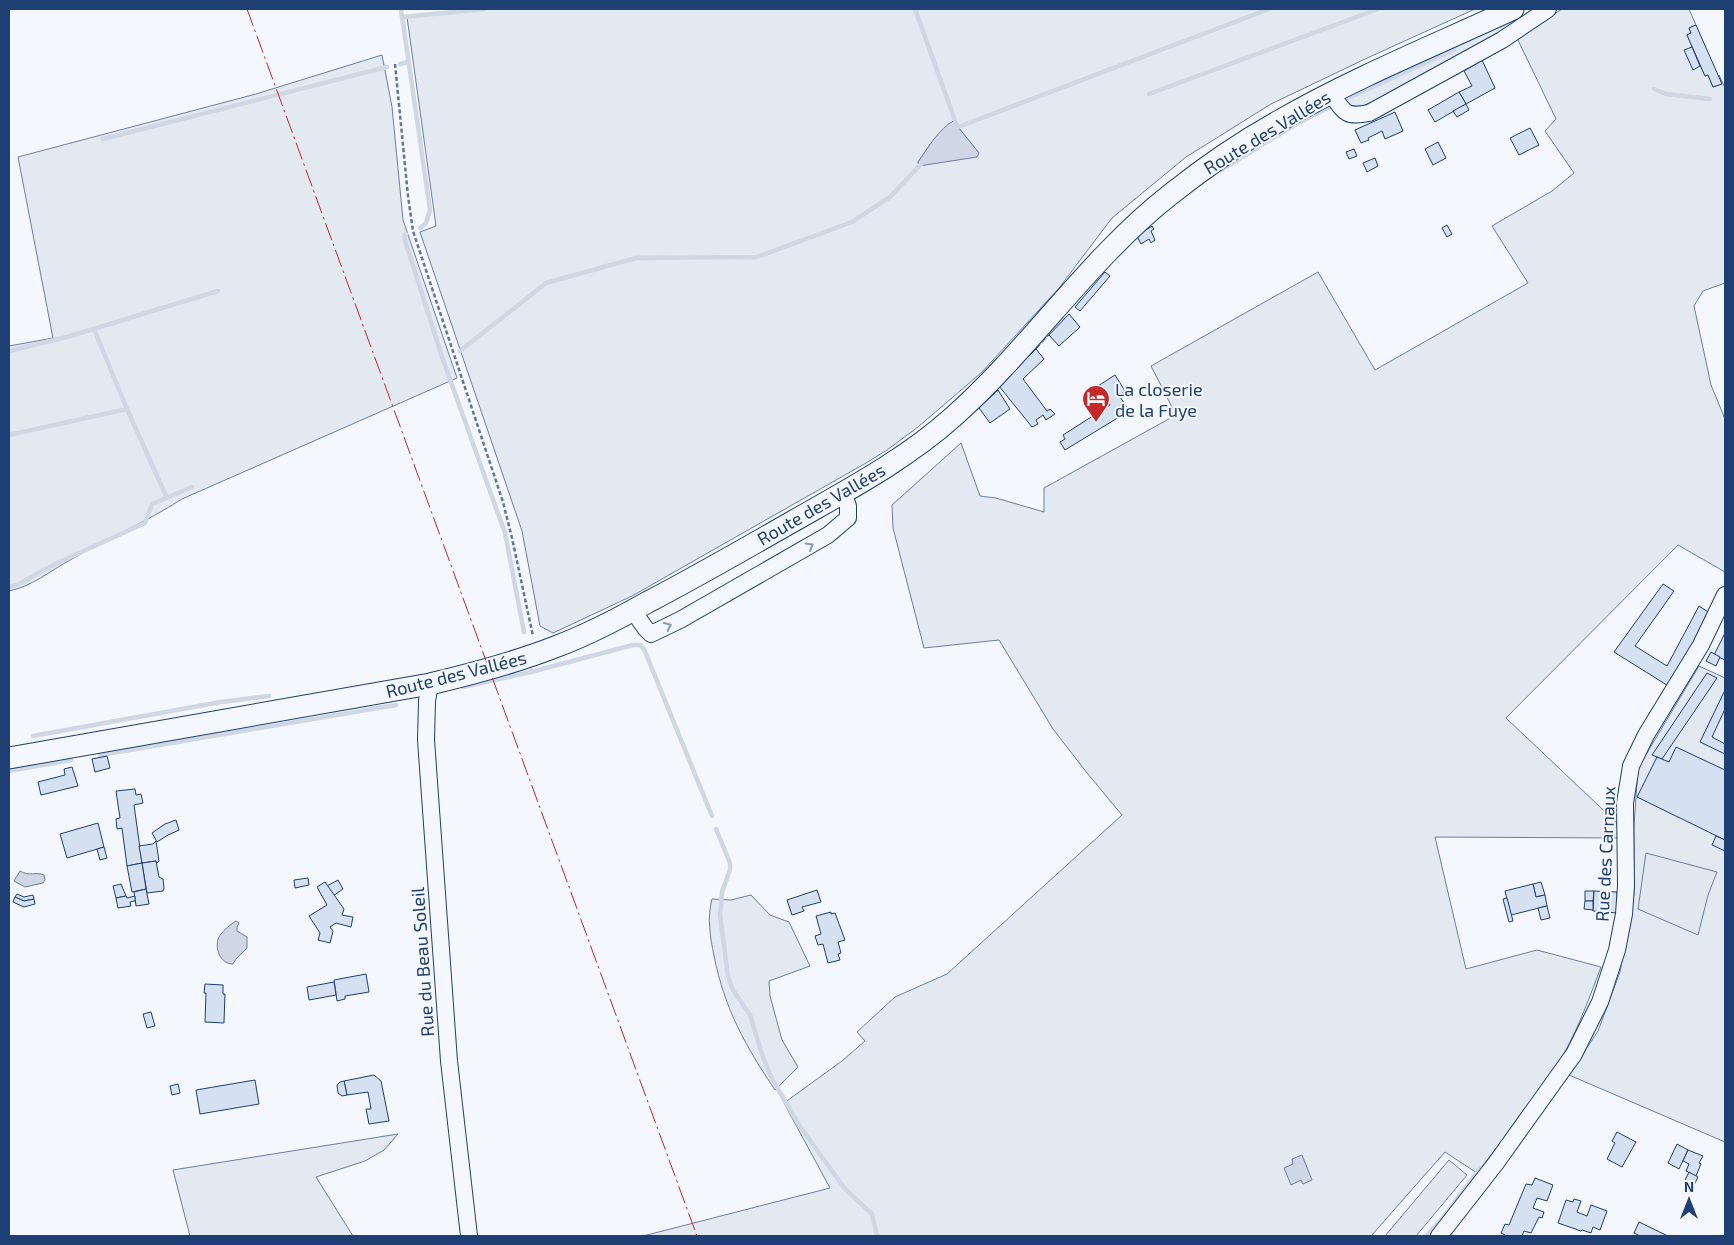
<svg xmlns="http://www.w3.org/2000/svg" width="1734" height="1245" viewBox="0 0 1734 1245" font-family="'Exo 2',sans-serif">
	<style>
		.green { fill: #e3e9f0; stroke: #687fa3; fill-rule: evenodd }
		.parking { fill: #e3e8f0; stroke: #687fa3 }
		.water { fill: #cfd7e4; stroke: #687fa3 }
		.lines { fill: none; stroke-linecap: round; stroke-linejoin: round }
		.stream { stroke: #cfd7e4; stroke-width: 4.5 }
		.building { fill: #d5e0f0; stroke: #1d3f73 }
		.minor-casing { stroke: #1d3f73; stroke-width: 18 }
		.major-casing { stroke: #1d3f73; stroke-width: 23 }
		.path { stroke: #5e769c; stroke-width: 2.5; stroke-dasharray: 4 2.5; stroke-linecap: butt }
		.minor { stroke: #f4f7fb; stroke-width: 16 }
		.major { stroke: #f4f7fb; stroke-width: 21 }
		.fence { stroke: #1d3f73; stroke-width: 1; stroke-dasharray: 6 2.5; stroke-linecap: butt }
		.power { stroke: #c62828; stroke-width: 1; stroke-dasharray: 18 4 2.5 4; stroke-linecap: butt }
		.oneway { stroke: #889bb7 }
		.labels { text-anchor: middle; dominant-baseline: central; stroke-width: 4; stroke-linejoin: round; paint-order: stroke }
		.street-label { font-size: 18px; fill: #1d3f73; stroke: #f4f7fb }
		.poi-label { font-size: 18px; fill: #1d3f73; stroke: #f4f7fb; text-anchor: start }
	</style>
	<rect width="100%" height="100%" fill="#f4f7fb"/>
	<!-- green -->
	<g class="green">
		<path d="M484 9H1475L1365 59 1271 104 1186 157 1112 218 1059 288 982 372 918 427 887 450 866 463 632 596 553 633 540 626 522 531 420 232 436 226 407 17ZM958 127 979 153 919 166 918 162 931 143Z"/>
		<path d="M1562 9H1689L1696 25 1689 28 1691 33 1687 35 1705 76 1708 75 1713 87 1722 84 1719 75 1725 88V283L1703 291 1694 306 1711 385 1725 419V572L1678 545 1506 718 1617 823 1618 838 1435 837 1466 969 1537 950 1601 967C1590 996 1579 1027 1563 1055 1538 1096 1507 1134 1477 1173L1445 1152 1371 1236H643L830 1188 784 1103 842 1061 865 1041 857 1032 895 997 947 974 1122 815 1087 773 1053 729 999 640 924 648 893 528 892 505 961 443 980 496 996 498 1044 512V488L1176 415 1151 366 1318 272 1375 370 1528 283 1492 226 1552 191 1574 173 1545 131 1556 119 1517 38Z"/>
		<path d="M1513 19 1515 23 1513 25 1381 99 1362 106H1348L1343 96Z"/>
		<path d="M382 55 392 107 403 220 457 378 182 499C146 522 107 539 70 560 50 571 31 587 9 591V346L53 338 18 157 256 94Z"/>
		<path d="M1699 666 1725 678V1142L1569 1075 1598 1031 1620 972 1634 894V826L1638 768Z"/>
		<path d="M751 895 770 915 789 922 810 966 769 981 770 996 782 1040 798 1067 775 1090C745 1045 725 1010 714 956 710 936 707 918 712 899L731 900Z"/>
		<path d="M398 1134 384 1150 365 1161 316 1177 353 1236H190L173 1170Z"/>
	</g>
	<!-- parking -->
	<g class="parking">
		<path d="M1646 853 1717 872 1708 895 1698 935 1638 909Z"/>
		<path d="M1449 1160 1467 1175 1416 1236H1385Z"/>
	</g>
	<!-- water -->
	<g class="water">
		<path d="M955 120 958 127 979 153 977 157 919 166 918 162C929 147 938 129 955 120Z"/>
		<path d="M20 871C30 877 35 871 44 875L45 880 43 883 25 887 14 881Z"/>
		<path d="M236 921 239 923 237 927V931L247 937V948L236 959 233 964C218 964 213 943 221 934 224 930 231 924 236 921Z"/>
		<path d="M1302 1155 1312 1180 1303 1184 1301 1180 1291 1185 1284 1168 1293 1164 1292 1159Z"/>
	</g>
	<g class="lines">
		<!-- stream -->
		<g class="stream">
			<path d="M401 9 430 210 426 223 420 228"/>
			<path d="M915 9 957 126"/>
			<path d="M402 17 484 9"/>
			<path d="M400 64 408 62"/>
			<path d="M1654 89 1666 94 1710 99"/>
			<path d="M1149 94 1378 9"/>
			<path d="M1344 100 1454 50"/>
			<path d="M954 131 958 127 1269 9"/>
			<path d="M103 139 387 67"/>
			<path d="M1221 170 1298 123 1330 107"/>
			<path d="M406 234 404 237 442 357 505 533 524 632"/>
			<path d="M9 351 67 337 218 291"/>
			<path d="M460 351 546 283 636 258 757 257 852 222 890 197 922 163"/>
			<path d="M127 409 167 498"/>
			<path d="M9 435 127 409 94 329"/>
			<path d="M9 587 17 585 55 564 145 523 152 504 192 487"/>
			<path d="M531 670V672L633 645H640L644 649 712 816"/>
			<path d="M463 687 531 672"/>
			<path d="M33 736 221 702 269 696"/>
			<path d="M100 755 396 705"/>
			<path d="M9 771 71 760"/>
			<path d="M716 829 730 863V870L722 892 720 915 728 976 733 990 750 1015 762 1054 771 1077 799 1125 835 1175 845 1189 872 1214 877 1236"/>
			<path d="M1426 1236 1442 1219 1480 1168"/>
		</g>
	</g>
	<!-- building -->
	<g class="building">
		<path d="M1696 25 1722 84 1713 87 1708 75 1705 76 1687 35 1691 33 1689 28Z"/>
		<path d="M1692 47 1700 66 1693 70 1684 50Z"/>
		<path d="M1482 60 1495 88 1466 104 1459 92 1472 86 1464 71Z"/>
		<path d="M1459 92 1466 104 1435 122 1428 110Z"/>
		<path d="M1466 104 1469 110 1457 117 1453 111Z"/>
		<path d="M1395 112 1403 131 1385 139 1382 131 1368 138 1369 140 1361 143 1355 130Z"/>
		<path d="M1530 128 1539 145 1519 155 1510 138Z"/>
		<path d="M1438 142 1446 158 1433 165 1425 149Z"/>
		<path d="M1354 149 1357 156 1349 159 1346 152Z"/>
		<path d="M1375 158 1378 166 1367 172 1363 163Z"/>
		<path d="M1447 225 1452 234 1447 237 1442 228Z"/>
		<path d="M1152 226 1154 229 1151 231 1155 240 1151 243 1149 239 1141 244 1137 236Z"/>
		<path d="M1105 272 1110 276 1080 311 1075 307Z"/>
		<path d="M1069 314 1080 327 1059 346 1049 335Z"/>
		<path d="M1036 349 1044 359 1023 379 1047 411 1050 409 1055 414 1046 420 1043 415 1036 420 1038 424 1032 427 999 386Z"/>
		<path d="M1115 375 1125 391 1119 395 1129 411 1065 450 1060 442 1065 439 1063 435 1110 405 1098 386Z"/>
		<path d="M998 390 1010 409 990 423 979 408Z"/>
		<path d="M1663 584 1674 591 1635 646 1667 666 1699 606 1710 613 1670 687 1614 652Z"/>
		<path d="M1725 633V660L1714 655Z"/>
		<path d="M1711 652 1720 657 1716 666 1706 661Z"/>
		<path d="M1707 673 1717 678 1662 759 1652 755Z"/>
		<path d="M1725 690V709L1712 737 1725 744V754L1700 742Z"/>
		<path d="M1676 747 1725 770V840L1637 797 1657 757 1669 762Z"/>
		<path d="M107 756 110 768 95 772 92 759Z"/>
		<path d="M72 767 78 786 41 795 38 782 65 775 64 769Z"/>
		<path d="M135 789 136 795 141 794 143 803 134 805 142 863 127 866 122 828 117 829 116 819 120 818 116 791Z"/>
		<path d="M176 820 179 830 168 835 157 842 152 833 165 824Z"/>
		<path d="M98 823 104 847 67 858 60 834Z"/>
		<path d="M1716 836 1725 840V851L1712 845Z"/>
		<path d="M156 841 159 861 157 863 156 861 142 863 139 846 153 844Z"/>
		<path d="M104 847 107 858 100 860 97 849Z"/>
		<path d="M156 861 159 877 163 879 164 888 163 891 147 893 142 863Z"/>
		<path d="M142 863 146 889 132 892 127 866Z"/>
		<path d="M308 878 309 885 295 888 294 880Z"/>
		<path d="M338 880 343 889 333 896 327 886Z"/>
		<path d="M325 882 344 909 342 915 353 917 351 927 336 923 330 927 333 931 330 943 318 940 320 933 309 916 327 905 317 887Z"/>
		<path d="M1541 882 1545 895 1536 897 1533 884Z"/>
		<path d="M121 884 126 896 116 898 113 886Z"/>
		<path d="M1533 884 1536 897 1545 895 1547 906 1511 915 1505 891Z"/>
		<path d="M146 889 149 904 136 906 134 892Z"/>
		<path d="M817 890 821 902 802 907 804 911 792 915 787 900Z"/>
		<path d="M1585 891H1594L1593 901H1585Z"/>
		<path d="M1594 891 1617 892V913L1593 911Z"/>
		<path d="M17 894 24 897 33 895 34 899 24 901 15 897Z"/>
		<path d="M126 896 127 898 135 896V901L130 902 131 906 118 908 116 898Z"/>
		<path d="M15 897 24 901 34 899 35 904 24 907 13 902Z"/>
		<path d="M1507 898 1513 921 1509 922 1503 899Z"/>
		<path d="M1585 901H1593V910L1584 909Z"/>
		<path d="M1547 906 1550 918 1541 920 1538 908Z"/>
		<path d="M831 912V914L835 913 845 940 838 942 841 953 838 954 840 960 828 963 823 944 818 945 815 936 821 934 816 916Z"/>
		<path d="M366 974 369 992 345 996V999L337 1001 334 980Z"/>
		<path d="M334 982 336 995 309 1000 307 987Z"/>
		<path d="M205 984 223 985V994H225L224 1023 205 1022 206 993H204Z"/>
		<path d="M151 1012 155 1026 147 1028 143 1014Z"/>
		<path d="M374 1075 381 1081 389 1121 369 1124 366 1109H371L368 1092 347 1095 344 1081Z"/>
		<path d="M255 1080 259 1104 200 1114 196 1090Z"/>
		<path d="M344 1081 347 1095 342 1096 338 1093 337 1085 340 1082Z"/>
		<path d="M178 1084 180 1093 172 1095 170 1086Z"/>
		<path d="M1617 1132 1636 1142 1622 1167 1607 1159 1615 1143 1612 1141Z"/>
		<path d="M1677 1144 1688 1150 1679 1169 1668 1163Z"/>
		<path d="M1688 1150 1703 1156 1699 1163 1701 1164 1696 1176 1686 1171 1689 1164 1683 1161Z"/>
		<path d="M1689 1172 1698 1177 1694 1185 1685 1180Z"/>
		<path d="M1535 1178 1553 1185 1547 1201 1537 1198 1533 1208 1544 1212 1542 1218 1539 1217 1531 1233 1524 1231 1522 1236H1505V1235L1501 1233 1505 1224 1509 1225 1526 1184 1532 1185Z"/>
		<path d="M1574 1199 1581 1201 1577 1212 1587 1216 1591 1205 1607 1211 1600 1230 1593 1227 1591 1233 1582 1230 1581 1231 1558 1223 1566 1200 1573 1202Z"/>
		<path d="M1639 1222 1668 1236H1640L1634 1233Z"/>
	</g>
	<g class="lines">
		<defs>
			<g id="minor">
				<path d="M1331 93C1344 112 1345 118 1369 113L1502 40 1548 9"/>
				<path d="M633 611 646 629 651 634 680 620 828 535 848 518V506L843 493"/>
				<path d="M430 684 427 701 426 740 449 1061 469 1236"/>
				<path d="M1439 1236 1496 1163 1574 1054 1600 1002 1617 950 1624 914 1626 886 1625 803 1631 766 1646 735 1701 645 1725 595"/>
			</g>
			<path id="major" d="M9 758 430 684C472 674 514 663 555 647 587 635 618 619 648 602 696 577 743 550 790 523 846 491 905 460 953 417 1031 348 1089 258 1171 194 1205 167 1241 142 1279 121 1354 78 1435 45 1513 9"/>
		</defs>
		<!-- minor casing -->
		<use href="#minor" class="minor-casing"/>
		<!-- major casing -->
		<use href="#major" class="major-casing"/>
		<!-- path -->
		<path class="path" d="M395 64 408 196 413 231 503 502 512 538 533 636"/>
		<!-- minor -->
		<use href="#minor" class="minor"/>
		<!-- major -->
		<use href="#major" class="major"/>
		<!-- fence -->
		<path class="fence" d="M1036 349 1049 335"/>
		<!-- power -->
		<path class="power" d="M247 9 697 1236"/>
	</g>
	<!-- one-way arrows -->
	<defs><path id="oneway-chevron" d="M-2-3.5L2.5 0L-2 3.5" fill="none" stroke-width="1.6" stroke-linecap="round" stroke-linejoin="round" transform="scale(1.25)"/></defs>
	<g class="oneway">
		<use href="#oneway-chevron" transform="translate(810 546) rotate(-30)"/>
		<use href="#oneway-chevron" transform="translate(668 626) rotate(-25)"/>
	</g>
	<!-- icons -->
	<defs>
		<symbol id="hotel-pin" viewBox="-11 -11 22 30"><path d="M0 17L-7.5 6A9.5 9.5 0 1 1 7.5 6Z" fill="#c62828" stroke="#f4f7fb"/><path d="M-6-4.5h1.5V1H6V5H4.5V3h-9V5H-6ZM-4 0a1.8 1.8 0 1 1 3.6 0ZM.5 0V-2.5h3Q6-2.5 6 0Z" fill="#fff"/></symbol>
	</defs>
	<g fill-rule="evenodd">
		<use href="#hotel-pin" x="1080" y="383" width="32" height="43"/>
	</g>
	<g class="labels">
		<!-- street labels -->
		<g class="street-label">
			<text transform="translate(1267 132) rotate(-31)">Route des Vallées</text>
			<text transform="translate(821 504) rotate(-30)">Route des Vallées</text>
			<text transform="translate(456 674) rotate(-14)">Route des Vallées</text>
			<text transform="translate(1605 854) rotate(-87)">Rue des Carnaux</text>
			<text transform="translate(422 962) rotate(-94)">Rue du Beau Soleil</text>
		</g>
		<!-- poi labels -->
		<g class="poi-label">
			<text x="1115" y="389">La closerie<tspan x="1115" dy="21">de la Fuye</tspan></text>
		</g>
	</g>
	<!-- border -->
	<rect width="1734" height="1245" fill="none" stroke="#1d3f73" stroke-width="20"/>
	<!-- north arrow -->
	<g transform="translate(1689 1200)" stroke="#f4f7fb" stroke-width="4" paint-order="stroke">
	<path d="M0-4L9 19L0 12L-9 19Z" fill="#1d3f73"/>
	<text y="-8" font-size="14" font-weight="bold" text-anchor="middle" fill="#1d3f73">N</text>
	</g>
</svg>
